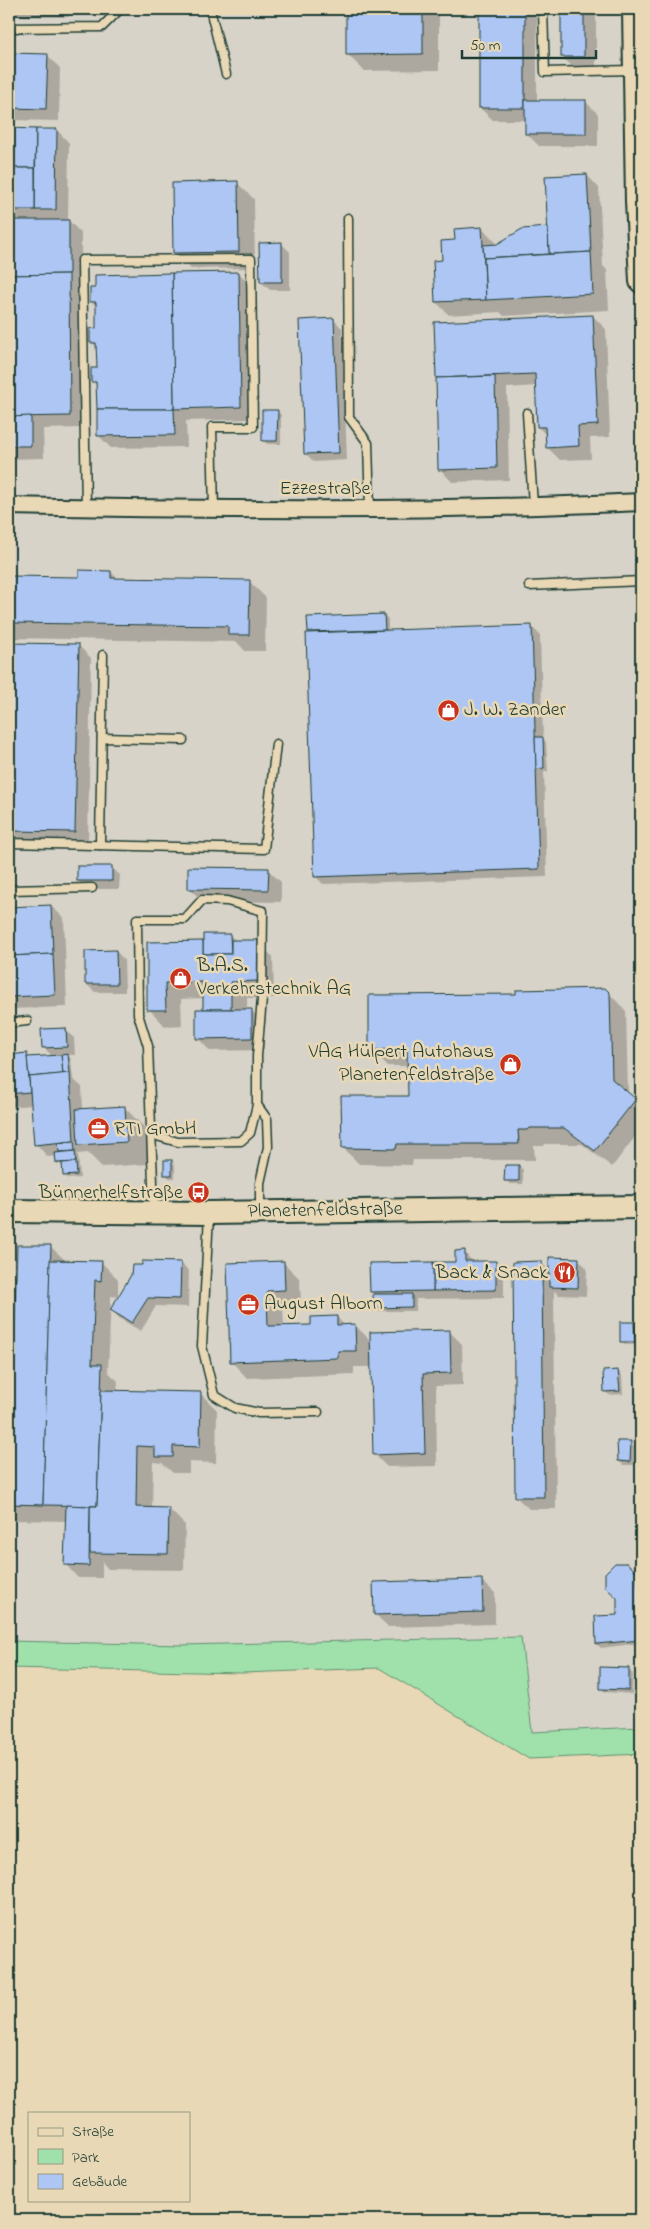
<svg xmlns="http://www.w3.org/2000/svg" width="650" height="2229" viewBox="0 0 650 2229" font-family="'Indie Flower',sans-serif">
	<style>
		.built { fill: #d7d3c8 }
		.green { fill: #a0e1ab; stroke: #608f70 }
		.shadow { fill: #0003 }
		.building { fill: #aec6f4; stroke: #1f3d34 }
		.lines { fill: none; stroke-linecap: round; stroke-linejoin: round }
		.lane-casing { stroke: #1f3d34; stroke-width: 11 }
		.street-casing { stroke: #1f3d34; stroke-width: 20 }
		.secondary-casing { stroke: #1f3d34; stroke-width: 26 }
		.lane { stroke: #e9d8b5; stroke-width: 8 }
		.street { stroke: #e9d8b5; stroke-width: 16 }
		.secondary { stroke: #e9d8b5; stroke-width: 22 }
		.labels { text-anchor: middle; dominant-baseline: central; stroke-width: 5; stroke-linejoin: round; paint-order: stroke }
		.street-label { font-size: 20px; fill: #1f3d34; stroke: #e9d8b5 }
		.poi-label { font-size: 20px; fill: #1f3d34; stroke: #e9d8b5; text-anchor: start }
	</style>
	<rect width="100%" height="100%" fill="#e9d8b5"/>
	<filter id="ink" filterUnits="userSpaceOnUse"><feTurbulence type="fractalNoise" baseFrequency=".02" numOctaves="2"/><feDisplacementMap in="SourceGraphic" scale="10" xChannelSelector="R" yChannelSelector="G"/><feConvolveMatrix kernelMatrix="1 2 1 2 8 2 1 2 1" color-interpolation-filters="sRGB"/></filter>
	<g filter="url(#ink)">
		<!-- built -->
		<path class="built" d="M9 9H641V1727L532 1732 521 1637 182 1645 9 1641Z"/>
		<!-- green -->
		<path class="green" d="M521 1637 532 1732 641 1727V1754L529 1759 379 1668 242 1673 9 1668V1641L182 1645Z"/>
		<!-- shadow -->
		<g class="shadow">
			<path d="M9 9H69V17L9 16Z"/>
			<path d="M347 9H439V70L364 71 347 54Z"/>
			<path d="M481 9H537V102L585 101 598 114V146H539L526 133V120H493L480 108Z"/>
			<path d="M562 9H596V69H575L562 57Z"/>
			<path d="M9 54 47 55 60 68 59 121 9 120Z"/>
			<path d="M9 129 57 130 69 143 68 220 81 233 82 428 43 429 44 458 9 459V276H10Z"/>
			<path d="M587 175 599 188 603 266 607 270 609 310 504 316 500 312 449 315 436 302 434 262 444 261 456 242 482 228 495 241V245L549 229Z"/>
			<path d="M237 183 254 199 255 268 191 269 174 252Z"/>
			<path d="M281 243 290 252V290H270L261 282Z"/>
			<path d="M239 273 251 286 254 419 186 421 187 447 111 448 98 435 97 386 93 381 98 369V348L92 342 98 330 97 307 91 301Z"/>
			<path d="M593 316 606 329 610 437 590 438 591 459 560 460 547 447 546 435 538 427 537 386 507 388 509 480 452 482 440 469 435 323Z"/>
			<path d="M334 320 342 328 347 460 314 462 305 453Z"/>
			<path d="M277 411 281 415V444H267L263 440Z"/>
			<path d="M111 572 118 579 249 581 266 598 265 651H245L237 642 9 638V577L80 578Z"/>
			<path d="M384 615 388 619V631L531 626 540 635 543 738 546 742 548 772H544L547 877 323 884 315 876 311 634 309 632Z"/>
			<path d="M9 644 78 645 91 658 88 844 9 843Z"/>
			<path d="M111 867 120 875 119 889H87L78 881Z"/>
			<path d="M268 870 281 882V902L202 901 189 888Z"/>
			<path d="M51 906 64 918 67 1007 9 1009V908Z"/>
			<path d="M230 935 236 941H257L273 957 274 998H247V1010H251L264 1023V1050L210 1051 198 1038 206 1011 204 998 181 999 182 1026H165L149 1009 148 943 204 942Z"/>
			<path d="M116 951 124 960 125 992H95L86 984Z"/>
			<path d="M605 989 626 1011 628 1094 641 1106V1129L612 1167 582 1144H545L544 1146H534L535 1160H413L412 1165 359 1164 343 1148 409 1097 408 1066H387L371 1049 517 995Z"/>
			<path d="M65 1029 74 1038 75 1055H68L71 1059 73 1079 82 1087 83 1110 124 1107 147 1130 149 1164 102 1167 88 1153 78 1154 80 1178 68 1179 64 1175 63 1166 57 1163V1156L48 1157 36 1144 32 1105 9 1107V1056L26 1054 30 1058 52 1056 44 1048Z"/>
			<path d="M171 1162 175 1165V1178H169L165 1174Z"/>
			<path d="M519 1166 523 1170V1184H510L506 1180Z"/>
			<path d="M51 1247 66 1261 102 1263 118 1279V1297L111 1296 108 1372 118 1381 117 1392 201 1394 217 1410 216 1463 189 1462V1473H173L162 1463 153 1462 152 1509H169L185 1525 184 1570 108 1569 102 1562V1578H78L66 1565 67 1521 9 1520V1343H15Z"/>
			<path d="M464 1252 473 1262H495L504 1270V1298L416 1299V1311H378L374 1307V1295L371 1292 457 1263Z"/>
			<path d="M578 1259 587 1268 586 1296 559 1295 554 1291 556 1509H529L516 1497 541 1262 550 1272Z"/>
			<path d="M181 1263 189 1271 188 1307 156 1306 141 1331 120 1319 112 1310Z"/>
			<path d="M284 1263 300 1279 301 1306 283 1307 284 1327 313 1326 337 1317 345 1326 355 1325 372 1342 450 1332 462 1344 463 1385 436 1386 437 1466 387 1467 374 1454 372 1367H354V1374L247 1378 231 1361 228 1264Z"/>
			<path d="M634 1323 638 1327V1345H626L622 1341Z"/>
			<path d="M618 1371 622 1375 623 1394 609 1395 605 1391Z"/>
			<path d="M630 1443 634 1447V1465H623L619 1461Z"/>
			<path d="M627 1564 641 1577V1643L601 1648 597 1644 619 1616Z"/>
			<path d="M482 1581 495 1593V1624L388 1627 375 1614Z"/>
			<path d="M629 1670 633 1674 632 1694 605 1692 601 1688Z"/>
		</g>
		<!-- building -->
		<g class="building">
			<path d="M346 9H423V54L346 55Z"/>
			<rect x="479" y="9" width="46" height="99"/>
			<rect x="561" y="9" width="23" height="48"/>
			<path d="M9 53 48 54 46 109 9 108Z"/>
			<rect x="525" y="100" width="61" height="34"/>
			<path d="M9 128 36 129 35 168H9Z"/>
			<path d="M36 129H57L56 210H35Z"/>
			<rect x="9" y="168" width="26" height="42"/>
			<path d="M587 174 591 252 549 254 545 176Z"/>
			<path d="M238 181 239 252 173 253 172 183Z"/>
			<path d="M9 220H69V274L9 275Z"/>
			<path d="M482 227 486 300 435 302 433 261 442 260 441 241 455 240 454 229Z"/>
			<path d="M548 227 549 254 484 258 483 245 497 244 522 229Z"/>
			<path d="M282 242V282H260L259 243Z"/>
			<path d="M591 252 593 294 486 300 484 258Z"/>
			<path d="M239 272 241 407 174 409 172 273Z"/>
			<path d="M172 273 174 409H97L96 382H91V368H97L96 343H90V329L96 328V302H90V288H95V275Z"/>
			<path d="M69 274 70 416 9 417V275Z"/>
			<path d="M593 315 598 425 578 426 579 446 546 448 545 427H537L535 374 436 378 434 322Z"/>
			<path d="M334 318 339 453 304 454 299 320Z"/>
			<path d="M495 376 497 468 438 470 436 378Z"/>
			<path d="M97 409H174L175 435 97 436Z"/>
			<path d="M262 410H278L277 441H262Z"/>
			<path d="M31 416V446H9V417Z"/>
			<path d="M79 570 111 571V578L250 580 249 635H228V626L9 623V576L79 577Z"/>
			<path d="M384 614 385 630 308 632 307 617Z"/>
			<path d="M532 625 539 869 314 877 306 633Z"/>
			<path d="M9 643 79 644 75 832 9 831Z"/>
			<path d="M535 737H543L544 768 536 769Z"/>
			<rect x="77" y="866" width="35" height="15"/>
			<path d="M188 867 269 868 268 890 188 889Z"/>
			<path d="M51 905 53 954 9 956V907Z"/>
			<path d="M203 934H230L231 954H203Z"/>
			<path d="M231 940H258V981L231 982V1009H203V982L165 983 166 1010H147V942L203 941V954H231Z"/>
			<path d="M116 950 117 984H85V951Z"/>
			<path d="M53 954 55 995 9 997V956Z"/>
			<path d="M605 988 610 993 612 1079 636 1099 595 1151 564 1128H529L527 1130H518L519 1144H397L396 1149 342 1148 341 1096H408L407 1049 369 1050V995L516 994V990Z"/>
			<path d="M196 1009H252V1038L196 1039Z"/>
			<path d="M66 1028 67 1047 42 1048 41 1029Z"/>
			<path d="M27 1053 30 1092 9 1094V1055Z"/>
			<path d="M68 1054 70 1073 63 1074 61 1055Z"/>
			<path d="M61 1055 63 1074 29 1077 27 1057Z"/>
			<path d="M70 1073 74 1141 34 1145 29 1077Z"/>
			<path d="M125 1106 127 1142 78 1145 76 1109Z"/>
			<path d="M74 1141 75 1151 59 1152 58 1143Z"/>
			<path d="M75 1151 76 1162 56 1163 55 1153Z"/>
			<rect x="164" y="1160" width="8" height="15"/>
			<path d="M76 1162 77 1175 63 1176 62 1163Z"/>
			<path d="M505 1165H519V1181H504Z"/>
			<path d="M17 1245H51L43 1505 9 1504V1341H14Z"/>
			<path d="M465 1250V1261H496V1290L433 1291V1262H455V1251Z"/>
			<path d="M549 1257 579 1258 578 1288 549 1287Z"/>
			<path d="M50 1260 102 1261 101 1281 95 1280 92 1364H102L97 1506 43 1505Z"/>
			<path d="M142 1261 181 1262 180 1299 148 1298 132 1323 110 1310 131 1275 132 1265H142Z"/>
			<path d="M284 1261 285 1290 267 1291 268 1326 311 1325V1317L337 1316V1325L355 1324 356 1351H338V1358L230 1362 227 1263Z"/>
			<path d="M542 1261 544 1497H515L513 1262Z"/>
			<path d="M433 1262V1291L370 1292 369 1263Z"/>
			<path d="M373 1294H412V1307L373 1308Z"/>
			<path d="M620 1322H634L635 1342H620Z"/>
			<path d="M450 1330 451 1373 423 1374 425 1453 373 1455 370 1332Z"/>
			<path d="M618 1370 620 1391 604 1392 603 1371Z"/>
			<path d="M101 1390 201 1392 200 1447 173 1446V1457H155V1447L137 1446 136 1507 169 1508 168 1554 90 1553V1506H97Z"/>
			<path d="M617 1441H631L630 1462 618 1461Z"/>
			<path d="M66 1505 90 1506 89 1566 64 1565Z"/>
			<path d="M615 1563H627L637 1572 638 1586H641V1640L596 1644 595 1616 617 1615V1598L605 1587V1573Z"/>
			<path d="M482 1579 483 1612 374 1615 373 1582Z"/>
			<path d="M600 1667 629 1668V1690L600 1689Z"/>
		</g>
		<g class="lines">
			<defs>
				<g id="lane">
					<path d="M210 9 226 74"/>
					<path d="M543 11 545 72 632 70"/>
					<path d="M9 28 102 27 120 9"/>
					<path d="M348 218 349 417 368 443 370 510"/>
					<path d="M527 413 533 505"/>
					<path d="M86 508 82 260 251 259 253 427H212L214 510"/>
					<path d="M529 586 641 581"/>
					<path d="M102 738 183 740"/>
					<path d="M9 843 264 849 276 744"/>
					<path d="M100 845 103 655"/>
					<path d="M9 890 92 888"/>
					<path d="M9 1023 27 1021"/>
					<path d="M257 1105 267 1119 268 1147 260 1183V1209"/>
					<path d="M153 1135 178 1142 241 1141 250 1133 257 1105V1056L262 999 263 911 227 901 202 900 185 919H137L138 1014 148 1046 154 1211"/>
					<path d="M209 1215 202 1346 214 1395 235 1408 259 1413 318 1412"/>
				</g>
				<path id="street" d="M9 506C220 510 430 512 641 502"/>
				<g id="secondary">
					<path d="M634 9 637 201 641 281"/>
					<path d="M9 1211 209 1213 641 1207"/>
				</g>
			</defs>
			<!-- lane casing -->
			<use href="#lane" class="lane-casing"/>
			<!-- street casing -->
			<use href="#street" class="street-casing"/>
			<!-- secondary casing -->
			<use href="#secondary" class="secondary-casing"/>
			<!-- lane -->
			<use href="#lane" class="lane"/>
			<!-- street -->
			<use href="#street" class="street"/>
			<!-- secondary -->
			<use href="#secondary" class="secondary"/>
		</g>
	</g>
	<!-- icons -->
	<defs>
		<symbol id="shop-disc" viewBox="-11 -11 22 22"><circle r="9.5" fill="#c8321e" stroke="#e9d8b5"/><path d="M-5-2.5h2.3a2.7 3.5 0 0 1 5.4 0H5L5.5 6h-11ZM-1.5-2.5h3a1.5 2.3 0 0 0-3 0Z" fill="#fff"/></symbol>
		<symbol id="office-disc" viewBox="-11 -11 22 22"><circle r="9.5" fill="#c8321e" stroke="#e9d8b5"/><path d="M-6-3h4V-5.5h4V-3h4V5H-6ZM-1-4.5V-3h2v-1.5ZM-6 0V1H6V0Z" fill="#fff"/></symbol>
		<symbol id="bus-disc" viewBox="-11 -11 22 22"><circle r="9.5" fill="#c8321e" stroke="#e9d8b5"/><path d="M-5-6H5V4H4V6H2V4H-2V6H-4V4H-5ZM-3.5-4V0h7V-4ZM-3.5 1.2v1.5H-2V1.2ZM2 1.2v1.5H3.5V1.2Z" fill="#fff"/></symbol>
		<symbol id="restaurant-disc" viewBox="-11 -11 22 22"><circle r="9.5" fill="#c8321e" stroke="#e9d8b5"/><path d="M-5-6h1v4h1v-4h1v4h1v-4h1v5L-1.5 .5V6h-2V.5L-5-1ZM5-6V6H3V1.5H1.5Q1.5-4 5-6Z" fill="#fff"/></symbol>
	</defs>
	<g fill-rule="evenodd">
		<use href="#shop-disc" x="436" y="698" width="25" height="25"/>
		<use href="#shop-disc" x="168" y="966" width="25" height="25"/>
		<use href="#shop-disc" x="498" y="1052" width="25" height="25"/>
		<use href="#office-disc" x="86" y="1116" width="25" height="25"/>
		<use href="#bus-disc" x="186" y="1180" width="25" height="25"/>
		<use href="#restaurant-disc" x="552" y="1260" width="25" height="25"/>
		<use href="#office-disc" x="236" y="1292" width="25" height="25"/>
	</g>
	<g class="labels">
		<!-- street labels -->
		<g class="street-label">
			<text x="325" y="489">Ezzestraße</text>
			<text transform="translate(325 1211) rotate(-1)">Planetenfeldstraße</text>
		</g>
		<!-- poi labels -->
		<g class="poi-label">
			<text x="464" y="710">J. W. Zander</text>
			<text x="197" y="966">B.A.S.<tspan x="197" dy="23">Verkehrstechnik AG</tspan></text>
			<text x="494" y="1052" text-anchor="end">VAG Hülpert Autohaus<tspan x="494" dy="23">Planetenfeldstraße</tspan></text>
			<text x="114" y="1129">RTI GmbH</text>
			<text x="183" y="1193" text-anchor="end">Bünnerhelfstraße</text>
			<text x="548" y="1273" text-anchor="end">Back &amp; Snack</text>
			<text x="264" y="1304">August Alborn</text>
		</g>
	</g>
	<!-- margin -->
	<rect width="650" height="2229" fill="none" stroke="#e9d8b5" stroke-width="30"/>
	<rect x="15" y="15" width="620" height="2199" fill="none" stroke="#1f3d34" stroke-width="2" filter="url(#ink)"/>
	<!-- legend -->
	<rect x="28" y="2112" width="162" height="90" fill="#e9d8b5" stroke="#989a81"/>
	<rect x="38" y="2128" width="25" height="8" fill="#e9d8b5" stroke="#989a81"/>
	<text x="72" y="2136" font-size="15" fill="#1f3d34">Straße</text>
	<rect x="38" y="2149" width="25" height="15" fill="#a0e1ab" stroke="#989a81"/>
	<text x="72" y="2162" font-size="15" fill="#1f3d34">Park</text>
	<rect x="38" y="2174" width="25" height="15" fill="#aec6f4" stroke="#989a81"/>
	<text x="72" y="2186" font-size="15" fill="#1f3d34">Gebäude</text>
	<!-- scale -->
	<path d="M462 50v8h134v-8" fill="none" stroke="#1f3d34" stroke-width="2.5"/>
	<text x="470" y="50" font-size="15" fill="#1f3d34" stroke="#e9d8b5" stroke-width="4" paint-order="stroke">50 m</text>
</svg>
